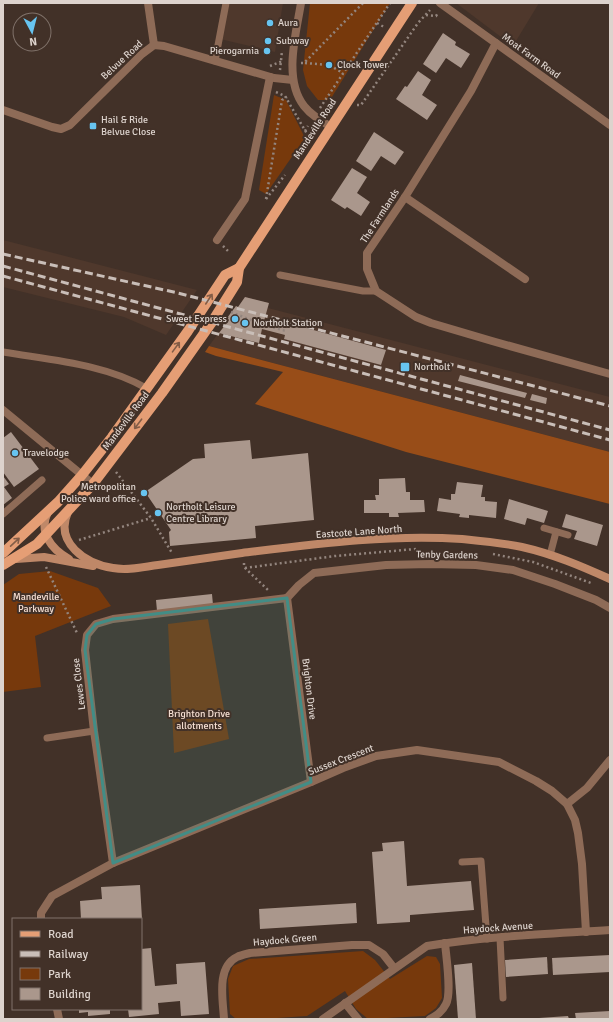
<svg xmlns="http://www.w3.org/2000/svg" width="613" height="1022" viewBox="0 0 613 1022" font-family="Signika,sans-serif">
	<style>
		.built { fill: #4f382c }
		.green { fill: #77390c }
		.forest { fill: #984d18 }
		.building { fill: #aa978c }
		.lines { fill: none; stroke-linecap: round; stroke-linejoin: round }
		.path { stroke: #93857e; stroke-width: 2.5; stroke-dasharray: 2 3; stroke-linecap: butt }
		.lane { stroke: #8e6b57; stroke-width: 7 }
		.street { stroke: #8e6b57; stroke-width: 8 }
		.secondary { stroke: #bf8868; stroke-width: 8 }
		.primary { stroke: #e59e75; stroke-width: 10 }
		.rail { stroke: #c9beb8; stroke-width: 3; stroke-dasharray: 8 4; stroke-linecap: butt }
		.oneway { stroke: #835d47 }
		.marked { fill: #428d86; fill-opacity: 0.2; stroke: #428d86; stroke-width: 3; stroke-linejoin: round }
		.poi-dot { fill: #67c4f0; stroke: #423128; stroke-width: 1.5 }
		.labels { text-anchor: middle; dominant-baseline: central; stroke-width: 4; stroke-linejoin: round; paint-order: stroke }
		.poi-label { font-size: 10px; fill: #ddd3cd; stroke: #423128; text-anchor: start }
		.street-label { font-size: 10px; fill: #ddd3cd; stroke: #423128 }
		.park-label { font-size: 10px; fill: #f6dfd3; stroke: #423128 }
	</style>
	<rect width="100%" height="100%" fill="#423128"/>
	<!-- built -->
	<g class="built">
		<path d="M226 3H283L275 52 220 39Z"/>
		<path d="M456 3H539L513 46Z"/>
		<path d="M3 240 197 290 166 335 124 317 3 287Z"/>
		<path d="M245 297 269 303 268 308 610 397V452L209 346 228 320 227 318 236 306 238 307Z"/>
	</g>
	<!-- green -->
	<g class="green">
		<path d="M310 3H390L330 100H318L307 86 303 70Z"/>
		<path d="M274 95 286 100 305 138 266 194 259 190Z"/>
		<path d="M50 571 98 588 111 606 35 636 41 687 3 692V585L19 574Z"/>
		<path d="M208 619 229 739 174 753 168 624Z"/>
		<path d="M363 951 375 960 390 979 427 956 436 957 440 964 442 998 436 1008 425 1016 368 1019 356 1009 345 991 307 1016 262 1019H236L230 1014 228 979 233 966 249 959Z"/>
	</g>
	<!-- forest -->
	<path class="forest" d="M209 346 610 452V504L406 452 255 404 283 372 216 356 205 352Z"/>
	<!-- building -->
	<g class="building">
		<path d="M443 33 456 42 455 45 470 54 461 68 446 58 436 73 423 64Z"/>
		<path d="M418 71 431 80 422 95 437 105 427 120 396 99 405 86 407 87Z"/>
		<path d="M374 132 404 152 395 165 381 156 371 171 356 161Z"/>
		<path d="M352 168 367 177 357 193 370 202 361 216 347 207 345 209 331 200Z"/>
		<path d="M245 297 269 303 264 321 287 327 288 323 386 350 381 365 284 339 285 335 262 329 259 343 219 333 229 320 227 318 236 306 238 307Z"/>
		<path d="M460 375 527 393 525 398 458 381Z"/>
		<path d="M532 394 547 398 546 404 530 400Z"/>
		<path d="M11 432 39 469 14 487 3 472V438Z"/>
		<path d="M250 440 252 459 308 453 314 520 255 526 256 538 170 546 169 532 171 530 145 492 193 459 205 458 204 444Z"/>
		<path d="M3 476 9 484 4 487 12 498 3 505Z"/>
		<path d="M405 478 406 492H410V500H424L425 512 398 513 399 517H389V513H364V500H376L375 495H379V479Z"/>
		<path d="M457 482 483 485 481 497H485V501L497 502 496 518 469 515V518L459 517 460 514 437 511 439 498 451 500V494H455Z"/>
		<path d="M509 499 548 511 544 523 527 518 525 525 504 519Z"/>
		<path d="M566 514 603 525 597 546 574 539 577 531 562 527Z"/>
		<path d="M212 594 213 605 157 611 156 600Z"/>
		<path d="M404 841 407 886 471 881 474 910 410 915V922L377 924 372 852 383 851 382 843Z"/>
		<path d="M140 885 142 919H81L80 901 102 899 101 887Z"/>
		<path d="M356 903 357 923 260 929 259 909Z"/>
		<path d="M151 948 155 986 177 984 176 964 205 962 209 1014 181 1016 180 1001 158 1003 159 1014 129 1017 128 1009H141V949Z"/>
		<path d="M610 955V972L553 975 552 958Z"/>
		<path d="M547 957 548 974 506 977 505 960Z"/>
		<path d="M472 963 476 1019H458L454 965Z"/>
		<path d="M79 1009H110V1014L88 1016V1012L79 1013Z"/>
		<path d="M610 1011V1019H576L575 1013Z"/>
		<path d="M568 1016 569 1019H539V1018Z"/>
	</g>
	<g class="lines">
		<!-- path -->
		<g class="path">
			<path d="M426 15 436 16 438 13"/>
			<path d="M377 23 384 27"/>
			<path d="M301 63H304L363 3"/>
			<path d="M305 63 329 65 343 73"/>
			<path d="M270 66 280 62H284"/>
			<path d="M280 70 282 51"/>
			<path d="M276 92 285 96 310 139V140"/>
			<path d="M357 105H361L418 23 430 10"/>
			<path d="M320 108 390 3"/>
			<path d="M305 131 308 126"/>
			<path d="M266 199 285 175"/>
			<path d="M266 199 282 100 287 97"/>
			<path d="M223 246 228 251"/>
			<path d="M231 312 263 325 286 331"/>
			<path d="M116 472 151 518 172 553"/>
			<path d="M79 540 151 518"/>
			<path d="M493 554 533 562 591 583"/>
			<path d="M244 563V567L268 590"/>
			<path d="M46 567 77 633"/>
			<path d="M245 568 335 556 416 549"/>
		</g>
		<!-- lane -->
		<g class="lane">
			<path d="M215 61 226 3"/>
			<path d="M280 275 363 291H376"/>
			<path d="M3 352C50 360 105 364 146 388"/>
			<path d="M3 514 42 480"/>
			<path d="M544 528 568 535"/>
			<path d="M550 555 556 532"/>
			<path d="M47 738 94 731"/>
			<path d="M462 862 481 861 487 939"/>
			<path d="M500 938 503 998"/>
		</g>
		<!-- street -->
		<g class="street">
			<path d="M148 3 154 45"/>
			<path d="M301 3C296 34 283 79 304 106 311 115 321 121 331 127"/>
			<path d="M440 3 610 125"/>
			<path d="M496 43 471 91 405 197 367 253V269L376 291 416 317 431 323 492 341 610 374"/>
			<path d="M3 110 52 127 61 129 70 125 142 54 154 45 164 46 274 78 293 80"/>
			<path d="M405 197 525 279"/>
			<path d="M217 240 245 199 270 77"/>
			<path d="M3 410 93 484"/>
			<path d="M287 598 299 585 314 573 386 565 430 564 476 565 513 570 555 584 596 600 610 608"/>
			<path d="M287 598 311 782"/>
			<path d="M567 804 587 788 610 760"/>
			<path d="M113 863 94 731 85 650 87 635 96 624 113 619 287 598"/>
			<path d="M41 919V913L52 896 113 863 311 782 343 768 376 756 417 750 499 762 536 781 552 791 567 804 575 820 578 833 582 864 586 932"/>
			<path d="M345 1003 358 1019"/>
			<path d="M57 1009 59 1019"/>
			<path d="M224 1019C223 1000 216 967 237 957 241 955 246 954 250 953L352 945H369L383 954 394 968"/>
			<path d="M323 1019 427 946C487 936 549 934 610 930"/>
			<path d="M430 1019C437 1015 442 1012 446 1004 452 993 446 956 445 943"/>
		</g>
		<!-- secondary -->
		<g class="secondary">
			<path d="M48 512C38 532 51 549 69 559"/>
			<path d="M68 512C54 543 86 564 113 568 128 571 143 567 158 565 186 561 214 557 242 553 315 544 388 534 462 539 482 541 503 543 522 547 553 554 581 566 610 579"/>
			<path d="M16 559 44 557 93 566"/>
		</g>
		<!-- primary -->
		<g class="primary">
			<path d="M3 553 58 502 82 475 112 437 188 331 225 275 239 268"/>
			<path d="M3 565 37 544 93 484 162 393 212 322 237 282 239 268 412 3"/>
		</g>
		<!-- rail -->
		<g class="rail">
			<path d="M3 254 178 293 610 406"/>
			<path d="M3 266 610 430"/>
			<path d="M3 276 610 440"/>
		</g>
	</g>
	<!-- one-way arrows -->
	<defs><path id="oneway-shaft" d="M-6 0H5M1.5-3L5.5 0L1.5 3" fill="none" stroke-width="1.6" stroke-linecap="round" stroke-linejoin="round"/></defs>
	<g class="oneway">
		<use href="#oneway-shaft" transform="translate(209 299) rotate(-57)"/>
		<use href="#oneway-shaft" transform="translate(176 347) rotate(-54)"/>
		<use href="#oneway-shaft" transform="translate(138 424) rotate(127)"/>
		<use href="#oneway-shaft" transform="translate(15 542) rotate(-43)"/>
	</g>
	<!-- marked area -->
	<path class="marked" d="M287 598 311 782 113 863 85 650 87 635 96 624 113 619Z"/>
	<!-- markers -->
	<g class="poi-dot">
		<circle cx="270" cy="23" r="4"/>
		<circle cx="268" cy="41" r="4"/>
		<circle cx="267" cy="51" r="4"/>
		<circle cx="329" cy="65" r="4"/>
		<rect x="89" y="122" width="8" height="8" rx="2"/>
		<circle cx="235" cy="319" r="4"/>
		<circle cx="245" cy="323" r="4"/>
		<rect x="400" y="362" width="10" height="10" rx="2"/>
		<circle cx="15" cy="453" r="4"/>
		<circle cx="144" cy="493" r="4"/>
		<circle cx="158" cy="513" r="4"/>
	</g>
	<g class="labels">
		<!-- poi labels -->
		<g class="poi-label">
			<text x="278" y="23">Aura</text>
			<text x="276" y="41">Subway</text>
			<text x="259" y="51" text-anchor="end">Pierogarnia</text>
			<text x="337" y="65">Clock Tower</text>
			<text x="101" y="120">Hail &amp; Ride<tspan x="101" dy="12">Belvue Close</tspan></text>
			<text x="227" y="319" text-anchor="end">Sweet Express</text>
			<text x="253" y="323">Northolt Station</text>
			<text x="414" y="367">Northolt</text>
			<text x="23" y="453">Travelodge</text>
			<text x="136" y="487" text-anchor="end">Metropolitan<tspan x="136" dy="12">Police ward office</tspan></text>
			<text x="166" y="507">Northolt Leisure<tspan x="166" dy="12">Centre Library</tspan></text>
		</g>
		<!-- street labels -->
		<g class="street-label">
			<text transform="translate(531 56) rotate(36)">Moat Farm Road</text>
			<text transform="translate(122 60) rotate(-43)">Belvue Road</text>
			<text transform="translate(315 129) rotate(-57)">Mandeville Road</text>
			<text transform="translate(380 216) rotate(-57)">The Farmlands</text>
			<text transform="translate(126 421) rotate(-53)">Mandeville Road</text>
			<text transform="translate(359 532) rotate(-4)">Eastcote Lane North</text>
			<text transform="translate(447 555) rotate(1)">Tenby Gardens</text>
			<text transform="translate(79 684) rotate(-97)">Lewes Close</text>
			<text transform="translate(309 689) rotate(83)">Brighton Drive</text>
			<text transform="translate(341 760) rotate(-21)">Sussex Crescent</text>
			<text transform="translate(498 928) rotate(-4)">Haydock Avenue</text>
			<text transform="translate(285 940) rotate(-5)">Haydock Green</text>
		</g>
		<!-- park labels -->
		<g class="park-label">
			<text x="36" y="597">Mandeville<tspan x="36" dy="12">Parkway</tspan></text>
			<text x="199" y="714">Brighton Drive<tspan x="199" dy="12">allotments</tspan></text>
		</g>
	</g>
	<!-- border -->
	<rect width="613" height="1022" fill="none" stroke="#ddd3cd" stroke-width="8"/>
	<!-- legend -->
	<rect x="12" y="918" width="130" height="92" fill="#423128" stroke="#80726a"/>
	<rect x="20" y="931" width="20" height="6" fill="#e59e75" stroke="#80726a"/>
	<text x="48" y="938" font-size="12" fill="#ddd3cd">Road</text>
	<rect x="20" y="951" width="20" height="6" fill="#c9beb8" stroke="#80726a"/>
	<text x="48" y="958" font-size="12" fill="#ddd3cd">Railway</text>
	<rect x="20" y="968" width="20" height="12" fill="#77390c" stroke="#80726a"/>
	<text x="48" y="978" font-size="12" fill="#ddd3cd">Park</text>
	<rect x="20" y="988" width="20" height="12" fill="#aa978c" stroke="#80726a"/>
	<text x="48" y="998" font-size="12" fill="#ddd3cd">Building</text>
	<!-- north arrow -->
	<g transform="translate(32 32) rotate(173)"><circle r="19" fill="#423128" stroke="#80726a"/>
	<path d="M0-3L7 15L0 10L-7 15Z" fill="#67c4f0"/>
	<text y="-6" font-size="11" font-weight="bold" text-anchor="middle" fill="#ddd3cd">N</text>
	</g>
</svg>
